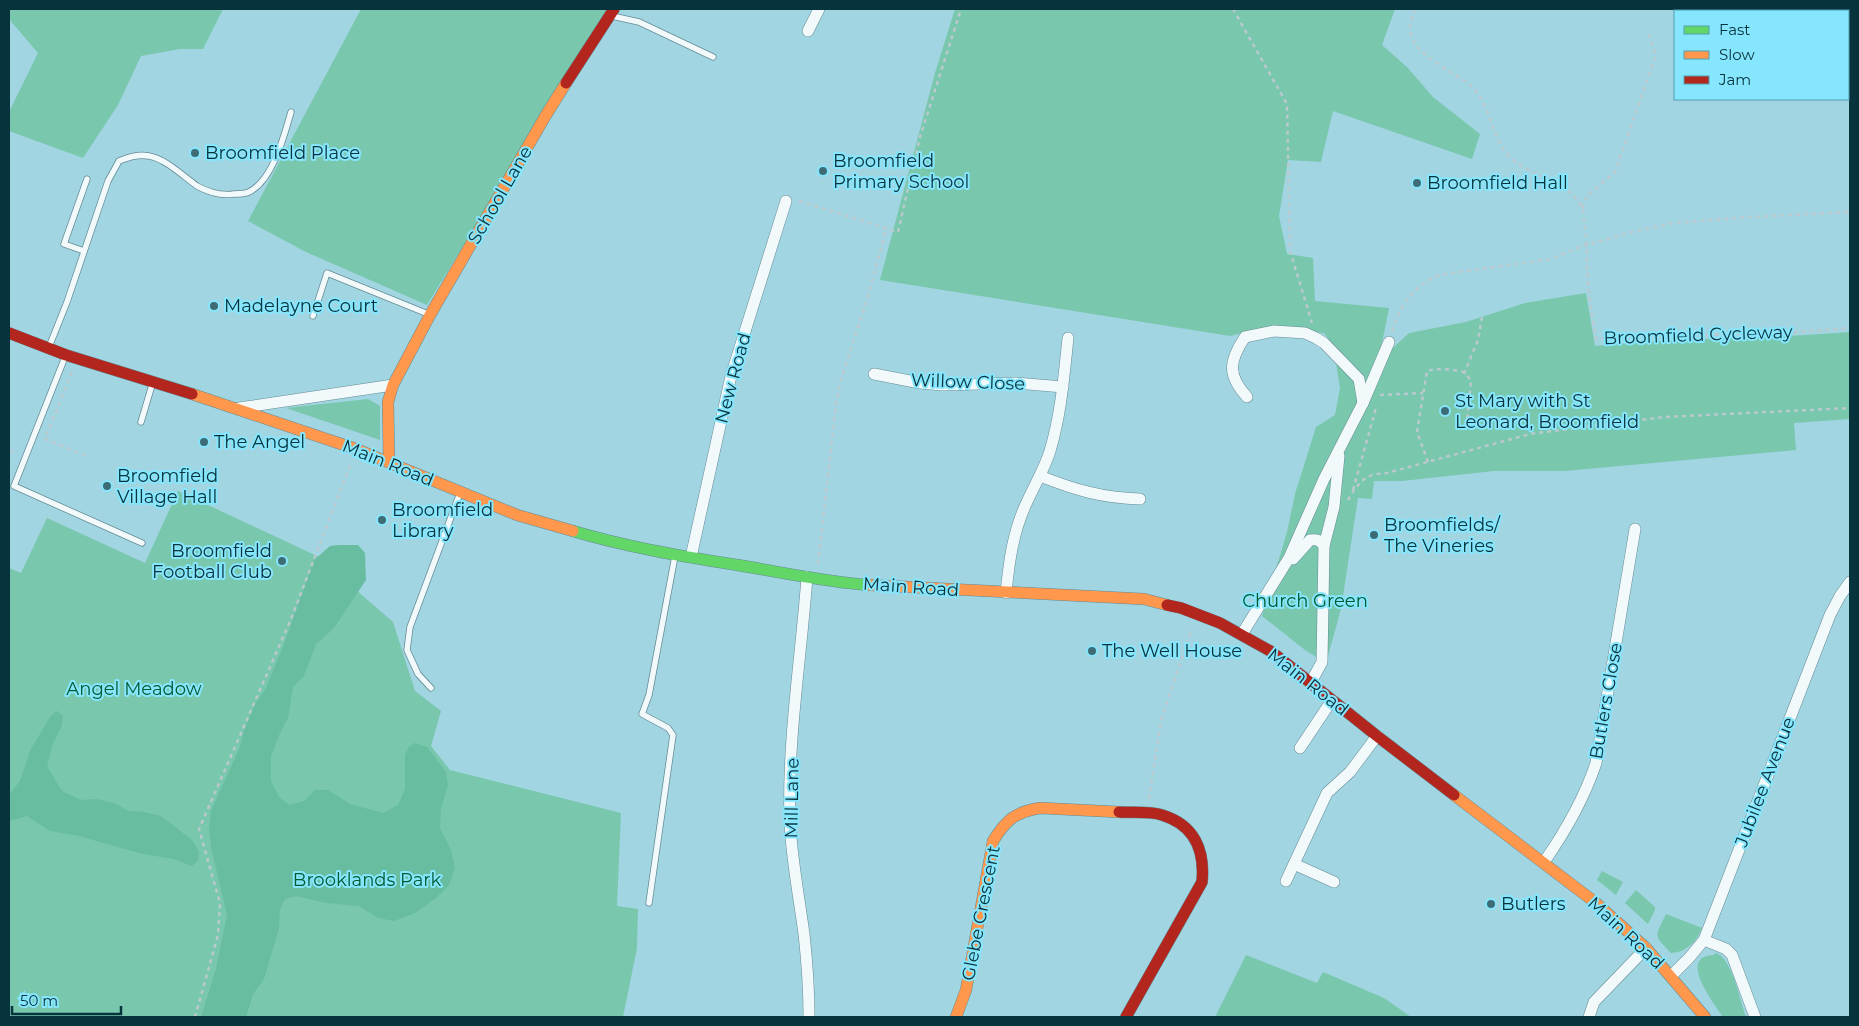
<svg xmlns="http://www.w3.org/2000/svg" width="1859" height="1026" viewBox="0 0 1859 1026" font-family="Montserrat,sans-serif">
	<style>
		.green { fill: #79c7ad }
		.forest { fill: #68bda1 }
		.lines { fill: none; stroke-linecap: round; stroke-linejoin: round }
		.lane-casing { stroke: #648b94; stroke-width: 7 }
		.street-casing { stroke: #648b94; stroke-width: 12 }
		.fast-casing { stroke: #648b94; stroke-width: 12 }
		.slow-casing { stroke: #648b94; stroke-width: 12 }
		.jam-casing { stroke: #648b94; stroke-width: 12 }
		.path { stroke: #bac9cd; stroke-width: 2.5; stroke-dasharray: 4 4; stroke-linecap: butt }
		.lane { stroke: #f1f9fb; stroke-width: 5.5 }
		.street { stroke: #f1f9fb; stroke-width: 11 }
		.fast { stroke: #63d668; stroke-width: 11 }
		.slow { stroke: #ff974d; stroke-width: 11 }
		.jam { stroke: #b3261e; stroke-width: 11 }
		.poi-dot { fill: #3d6c76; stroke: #86e6fd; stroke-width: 2 }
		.labels { text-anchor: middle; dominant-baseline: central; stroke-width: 4; stroke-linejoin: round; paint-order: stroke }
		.poi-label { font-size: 18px; fill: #07333c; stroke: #86e6fd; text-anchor: start }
		.street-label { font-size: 18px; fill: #07333c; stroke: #86e6fd }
		.park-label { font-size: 18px; fill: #015a32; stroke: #86e6fd }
	</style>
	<rect width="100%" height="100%" fill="#a1d5e2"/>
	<!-- green -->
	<g class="green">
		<path d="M9 9H223L203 49H180L141 56 118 105 83 158 9 131V112L38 53 9 19Z"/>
		<path d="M361 9H608L427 305 306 252 248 221Z"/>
		<path d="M955 9H1395L1382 45 1407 67 1433 97 1480 134 1472 159 1333 111 1321 162 1288 160 1279 216 1287 254 1313 258 1315 301 1389 308 1381 348 1392 349 1409 333 1466 322 1525 303 1586 293 1595 346C1680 337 1765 339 1850 332V419L1794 423 1796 450 1565 471H1494L1402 481H1374L1372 499 1358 498 1341 609 1326 663 1305 650 1262 616 1287 532 1295 494 1316 427 1335 415 1340 388 1333 345 1324 333 1268 327 1230 336 880 280 935 73Z"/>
		<path d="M368 399 380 406V440L286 408Z"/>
		<path d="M178 491 317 556 393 622 415 691 441 711 431 746 450 770 621 813 617 906 638 909 637 948 623 1017H9V568L21 573 47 518 145 563Z"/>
		<path d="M1602 871 1623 882 1616 895 1597 880Z"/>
		<path d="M1636 890 1655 907V910L1648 924 1625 903Z"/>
		<path d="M1666 914 1702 928C1696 942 1687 952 1671 953 1653 934 1655 937 1666 914Z"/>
		<path d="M1715 953C1732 956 1740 1002 1746 1017H1723C1715 1004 1676 956 1714 955Z"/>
		<path d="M1246 955 1317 983 1323 972 1384 998 1411 1017H1215Z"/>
	</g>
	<!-- forest -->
	<g class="forest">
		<path d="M339 545H358L365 553 366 580 334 628 316 644 304 676 293 687 288 718 280 733 271 756V781L279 797 289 805 304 801 315 790H328L350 804 383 813 398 805 405 789V755L409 747 415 743 427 747 446 772 448 785 441 809 440 828 451 850 455 868 449 885 435 899 415 913 394 921 378 918 359 906 326 903 296 896 285 899 280 909 279 928 264 979 253 994 246 1017H201L216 969 227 915 211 847 209 828 211 811 240 747 244 730 255 704 266 688 284 644 314 560 330 546Z"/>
		<path d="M57 711 63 716 61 728 53 743 47 766 62 791 81 800 96 799 114 803 129 811 144 812 161 816 192 840 199 851 198 860 192 866 173 859 139 853 79 836 50 831 27 816 9 821V795L20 781 30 751 50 717Z"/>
	</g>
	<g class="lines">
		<defs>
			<g id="lane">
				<path d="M612 16 639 22 713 57"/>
				<path d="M84 251 64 244 87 179"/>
				<path d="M313 316 327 273 428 314"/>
				<path d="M49 347 67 302 108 181 119 161C129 157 138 154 149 156 166 159 183 176 197 186 208 192 221 196 234 194 239 194 245 194 249 192 273 180 284 136 291 112"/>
				<path d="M65 357 14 486 142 543"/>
				<path d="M141 422 152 385"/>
				<path d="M431 688 418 674 407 650 410 627 460 493"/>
				<path d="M649 903 673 735 668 728 642 714 649 695 675 556"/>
			</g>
			<g id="street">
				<path d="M808 31 819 9"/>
				<path d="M874 374 920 383 943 385 1015 383 1063 387"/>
				<path d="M1247 397C1227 375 1229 361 1245 337L1274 331 1305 333 1316 338 1324 343 1359 379 1363 403"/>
				<path d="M239 408 393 385"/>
				<path d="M1040 476C1075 490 1103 498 1140 499"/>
				<path d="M691 557 731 376 786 201"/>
				<path d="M1293 559 1310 540C1317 539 1320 540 1324 546"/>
				<path d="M807 577C801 659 787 742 790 824 792 861 799 897 804 934 807 961 809 989 809 1017"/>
				<path d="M1006 593C1009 562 1013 532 1026 504 1034 486 1044 470 1050 451 1061 414 1064 376 1068 338"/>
				<path d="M1242 634 1289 558 1324 479 1363 403 1389 342"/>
				<path d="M1311 682 1322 662 1324 546 1334 507 1339 456"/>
				<path d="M1300 748 1332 700"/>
				<path d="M1544 862C1565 832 1584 799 1596 763L1635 529"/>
				<path d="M1294 864 1334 882"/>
				<path d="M1286 881 1327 793 1350 772 1377 736"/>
				<path d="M1704 940 1726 949 1732 955 1755 1017"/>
				<path d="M1671 976 1689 958 1704 940 1830 615 1840 596 1850 582"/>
				<path d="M1589 1017 1594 1002 1646 948"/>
			</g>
			<path id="fast" d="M573 531C626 547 682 556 737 565 781 572 825 582 869 585"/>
			<g id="slow">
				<path d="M192 394 356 449 517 515 573 531"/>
				<path d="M389 461 388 402 393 385 430 315 546 115 566 83"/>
				<path d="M869 585 1144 599 1167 605"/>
				<path d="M1454 795 1596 903 1646 948 1705 1017"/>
				<path d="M956 1017 966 990 993 841C1006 820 1015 812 1040 808L1119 812"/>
			</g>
			<g id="jam">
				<path d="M566 83 614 9"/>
				<path d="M9 333 66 355 192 394"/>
				<path d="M1167 605 1181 608 1220 623 1272 652 1377 736 1454 795"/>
				<path d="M1119 812C1132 813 1150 811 1162 815 1195 825 1205 851 1202 882L1126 1017"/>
			</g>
		</defs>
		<!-- lane casing -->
		<use href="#lane" class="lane-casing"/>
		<!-- street casing -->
		<use href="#street" class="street-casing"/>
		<!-- fast casing -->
		<use href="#fast" class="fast-casing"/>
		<!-- slow casing -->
		<use href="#slow" class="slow-casing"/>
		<!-- jam casing -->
		<use href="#jam" class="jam-casing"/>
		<!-- path -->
		<g class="path">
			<path d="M1233 9 1287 104 1290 251 1312 323"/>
			<path d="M1415 9C1411 18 1408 29 1412 38 1420 58 1455 72 1471 86 1492 105 1490 138 1511 158 1532 177 1566 179 1582 207 1584 211 1584 218 1584 222 1588 243 1586 262 1588 283 1589 301 1593 320 1596 339L1783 333 1850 328"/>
			<path d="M799 201 898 232 920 137 961 9"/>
			<path d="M1582 208 1587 196 1615 172 1656 55 1648 32"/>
			<path d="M1392 331C1401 304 1412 287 1439 275L1551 259 1580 247 1635 231 1674 223 1749 217 1850 212"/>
			<path d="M72 372 45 439 87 456"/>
			<path d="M1464 374 1478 340 1482 317"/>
			<path d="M1380 395 1423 393"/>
			<path d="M9 450 16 454"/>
			<path d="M1428 462 1417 432 1427 371C1434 368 1455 369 1463 372 1467 374 1469 378 1471 381L1467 421"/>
			<path d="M1353 490 1376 408"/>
			<path d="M1348 500C1356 486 1366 472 1383 474L1530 434 1665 417 1850 408"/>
			<path d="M818 564 836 404 841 379 867 300 886 229"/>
			<path d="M1149 799 1161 720 1192 628"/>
			<path d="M195 1017 218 935 220 903 199 829 291 619 351 463"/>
		</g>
		<!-- lane -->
		<use href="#lane" class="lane"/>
		<!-- street -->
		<use href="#street" class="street"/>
		<!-- fast -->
		<use href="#fast" class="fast"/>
		<!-- slow -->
		<use href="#slow" class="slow"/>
		<!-- jam -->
		<use href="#jam" class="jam"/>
	</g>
	<!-- markers -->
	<g class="poi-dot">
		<circle cx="195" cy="153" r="5"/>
		<circle cx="823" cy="171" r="5"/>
		<circle cx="1417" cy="183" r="5"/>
		<circle cx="214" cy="306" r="5"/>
		<circle cx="1445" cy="411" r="5"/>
		<circle cx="204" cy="442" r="5"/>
		<circle cx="107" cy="486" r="5"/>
		<circle cx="382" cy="520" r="5"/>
		<circle cx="1374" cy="535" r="5"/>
		<circle cx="282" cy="561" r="5"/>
		<circle cx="1092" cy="651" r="5"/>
		<circle cx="1491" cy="904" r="5"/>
	</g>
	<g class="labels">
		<!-- poi labels -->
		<g class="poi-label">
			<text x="205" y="153">Broomfield Place</text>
			<text x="833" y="161">Broomfield<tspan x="833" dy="21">Primary School</tspan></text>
			<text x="1427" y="183">Broomfield Hall</text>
			<text x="224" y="306">Madelayne Court</text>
			<text x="1455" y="401">St Mary with St<tspan x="1455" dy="21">Leonard, Broomfield</tspan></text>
			<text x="214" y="442">The Angel</text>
			<text x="117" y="476">Broomfield<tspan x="117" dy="21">Village Hall</tspan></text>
			<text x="392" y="510">Broomfield<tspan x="392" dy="21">Library</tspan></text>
			<text x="1384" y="525">Broomfields/<tspan x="1384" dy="21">The Vineries</tspan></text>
			<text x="272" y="551" text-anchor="end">Broomfield<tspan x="272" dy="21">Football Club</tspan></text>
			<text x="1102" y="651">The Well House</text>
			<text x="1501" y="904">Butlers</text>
		</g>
		<!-- street labels -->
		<g class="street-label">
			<text transform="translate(500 195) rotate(-60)">School Lane</text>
			<text transform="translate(1698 335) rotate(-2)">Broomfield Cycleway</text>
			<text transform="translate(733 378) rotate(-75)">New Road</text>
			<text transform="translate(968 382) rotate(2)">Willow Close</text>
			<text transform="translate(388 463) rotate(22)">Main Road</text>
			<text transform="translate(911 587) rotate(4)">Main Road</text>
			<text transform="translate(1308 682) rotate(38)">Main Road</text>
			<text transform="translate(1606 701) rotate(-80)">Butlers Close</text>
			<text transform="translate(1765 782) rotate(-69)">Jubilee Avenue</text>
			<text transform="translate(792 798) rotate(-89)">Mill Lane</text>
			<text transform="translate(981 913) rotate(-79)">Glebe Crescent</text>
			<text transform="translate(1626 933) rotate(43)">Main Road</text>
		</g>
		<!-- park labels -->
		<g class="park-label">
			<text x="1305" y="601">Church Green</text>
			<text x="134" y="689">Angel Meadow</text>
			<text x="367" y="880">Brooklands Park</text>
		</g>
	</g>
	<!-- border -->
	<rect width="1859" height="1026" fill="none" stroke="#07333c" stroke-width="20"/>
	<!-- legend -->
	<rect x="1674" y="10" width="175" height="90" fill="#86e6fd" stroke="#539eb0"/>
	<rect x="1684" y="26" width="25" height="8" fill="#63d668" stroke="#539eb0"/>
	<text x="1719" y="35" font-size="15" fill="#07333c">Fast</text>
	<rect x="1684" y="51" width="25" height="8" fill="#ff974d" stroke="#539eb0"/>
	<text x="1719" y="60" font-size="15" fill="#07333c">Slow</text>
	<rect x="1684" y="76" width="25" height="8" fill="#b3261e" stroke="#539eb0"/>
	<text x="1719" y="85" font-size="15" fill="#07333c">Jam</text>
	<!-- scale -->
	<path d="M12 1006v8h109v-8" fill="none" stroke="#07333c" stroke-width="2.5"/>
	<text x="20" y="1006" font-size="15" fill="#07333c" stroke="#86e6fd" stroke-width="4" paint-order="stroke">50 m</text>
</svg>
